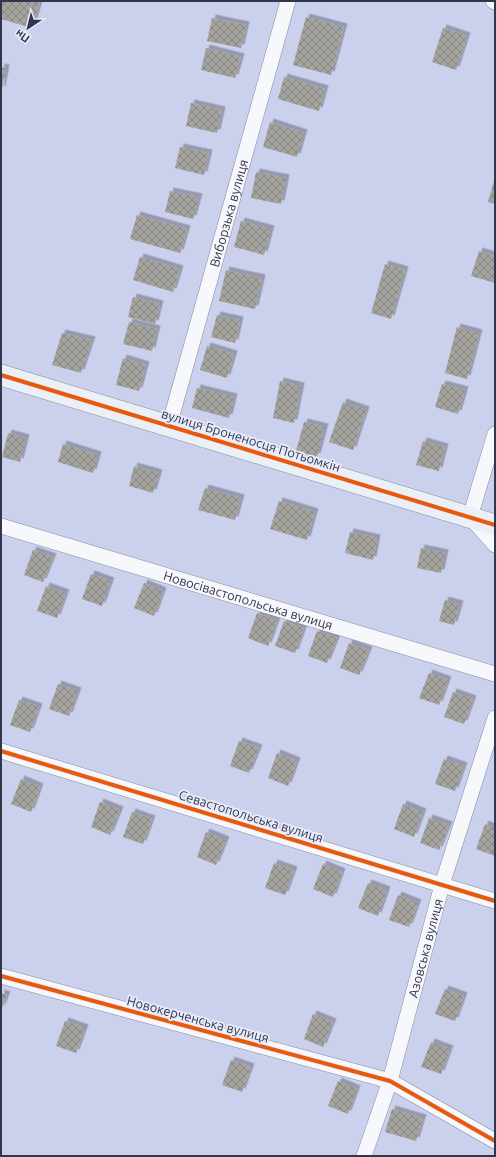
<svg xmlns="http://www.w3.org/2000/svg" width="496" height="1157" viewBox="0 0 496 1157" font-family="Ubuntu,sans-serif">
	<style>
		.building { fill: url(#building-cross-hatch); filter: url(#shadow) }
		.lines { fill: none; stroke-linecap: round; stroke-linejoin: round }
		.street-casing { stroke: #85899e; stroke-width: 16 }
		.secondary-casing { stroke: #85899e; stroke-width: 22 }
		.street { stroke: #f7f8fc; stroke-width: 15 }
		.secondary { stroke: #ebf0f6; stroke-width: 21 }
		.cycleway-casing { stroke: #e7ebfb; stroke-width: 6 }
		.cycleway { stroke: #e8590c; stroke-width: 4 }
		.labels { text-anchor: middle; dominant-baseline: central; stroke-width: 3.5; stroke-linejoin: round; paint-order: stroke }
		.street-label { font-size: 13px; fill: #32364a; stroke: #e7ebfb }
	</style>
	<defs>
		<pattern id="building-cross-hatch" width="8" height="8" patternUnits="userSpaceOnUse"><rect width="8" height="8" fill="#a5a39d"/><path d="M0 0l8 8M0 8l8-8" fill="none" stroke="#878682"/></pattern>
		<filter id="shadow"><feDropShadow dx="3.5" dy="-3.5" stdDeviation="0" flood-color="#0004"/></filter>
	</defs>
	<rect width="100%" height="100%" fill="#cbd1ed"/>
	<!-- building -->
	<g class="building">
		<path d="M1 1H40L32 28 1 19Z"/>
		<path d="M306 17 344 27 331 75 293 65Z"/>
		<path d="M212 18 246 25 241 48 207 41Z"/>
		<path d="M443 28 467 36 456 70 432 62Z"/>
		<path d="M206 48 241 57 235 78 201 70Z"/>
		<path d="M1 67 6 68 2 90H1Z"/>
		<path d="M284 77 325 89 319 111 278 99Z"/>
		<path d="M191 103 222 110 217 133 186 126Z"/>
		<path d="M270 122 304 133 297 157 263 147Z"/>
		<path d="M180 147 209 153 204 175 175 168Z"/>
		<path d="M256 172 286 178 281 204 251 198Z"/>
		<path d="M495 177V204L488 202Z"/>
		<path d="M170 191 199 197 193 219 165 212Z"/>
		<path d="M137 215 187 229 180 253 130 239Z"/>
		<path d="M241 221 271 229 264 255 234 247Z"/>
		<path d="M479 251 495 256V283L471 276Z"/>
		<path d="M140 257 180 269 173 292 133 280Z"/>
		<path d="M385 264 405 270 391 319 371 313Z"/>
		<path d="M226 270 262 278 255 309 219 301Z"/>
		<path d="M133 297 160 304 155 324 128 317Z"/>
		<path d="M217 315 240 320 235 343 211 337Z"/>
		<path d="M129 322 157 329 152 351 123 344Z"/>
		<path d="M457 327 479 333 467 379 445 373Z"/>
		<path d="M62 333 92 340 81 373 52 365Z"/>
		<path d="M207 346 234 354 227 378 200 370Z"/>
		<path d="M123 358 146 365 139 391 116 385Z"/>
		<path d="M280 381 301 386 294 423 273 418Z"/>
		<path d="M442 384 465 390 458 414 435 407Z"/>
		<path d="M197 388 234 397 229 418 192 408Z"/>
		<path d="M343 402 366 410 353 450 329 442Z"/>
		<path d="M304 422 325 427 317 457 296 451Z"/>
		<path d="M8 433 26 438 20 462 2 457Z"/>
		<path d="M423 441 445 447 439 471 416 465Z"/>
		<path d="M63 444 98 455 93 473 58 462Z"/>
		<path d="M134 466 159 473 153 493 129 486Z"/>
		<path d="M205 488 241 498 235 520 198 510Z"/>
		<path d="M279 501 315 512 307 540 270 529Z"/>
		<path d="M350 532 377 538 373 560 345 553Z"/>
		<path d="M421 548 445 553 441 573 417 568Z"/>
		<path d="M33 550 53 557 43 582 24 575Z"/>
		<path d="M91 574 111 581 102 606 82 599Z"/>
		<path d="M144 583 163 591 154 616 134 608Z"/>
		<path d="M46 586 66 593 57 618 37 611Z"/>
		<path d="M445 600 460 604 454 625 439 621Z"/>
		<path d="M257 613 277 621 268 646 248 638Z"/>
		<path d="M284 621 304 628 295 653 275 646Z"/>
		<path d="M317 631 337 638 327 663 308 656Z"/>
		<path d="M349 643 369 650 359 675 340 668Z"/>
		<path d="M429 673 448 680 439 705 419 698Z"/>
		<path d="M58 684 78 691 69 716 49 709Z"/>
		<path d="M453 692 473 699 464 724 444 717Z"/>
		<path d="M19 700 39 707 30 732 10 725Z"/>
		<path d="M239 741 259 748 249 773 230 766Z"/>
		<path d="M277 753 297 761 288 786 268 778Z"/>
		<path d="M444 759 464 766 455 791 435 784Z"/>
		<path d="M21 779 40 787 31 812 11 804Z"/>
		<path d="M100 802 120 810 110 835 91 827Z"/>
		<path d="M403 804 423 812 414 837 394 829Z"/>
		<path d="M132 812 152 819 143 844 123 837Z"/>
		<path d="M429 818 449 825 439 850 420 843Z"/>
		<path d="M485 824 495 828V856L476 849Z"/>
		<path d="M206 832 226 840 216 865 197 857Z"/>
		<path d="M274 863 294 870 285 895 265 888Z"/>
		<path d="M323 864 342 872 333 897 313 889Z"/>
		<path d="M368 883 387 890 378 916 358 908Z"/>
		<path d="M398 895 418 903 409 927 389 920Z"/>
		<path d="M445 989 464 996 455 1021 435 1014Z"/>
		<path d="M1 993 7 995 1 1010Z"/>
		<path d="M313 1014 333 1022 323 1047 304 1039Z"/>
		<path d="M65 1021 85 1028 76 1053 56 1046Z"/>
		<path d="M431 1042 450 1049 441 1074 421 1067Z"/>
		<path d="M231 1060 251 1067 242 1092 222 1085Z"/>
		<path d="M338 1081 357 1089 348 1114 328 1106Z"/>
		<path d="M392 1109 423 1118 416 1141 385 1132Z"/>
	</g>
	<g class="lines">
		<defs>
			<g id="street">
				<path d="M493 1 495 2"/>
				<path id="s1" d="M169 426 288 1"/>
				<path d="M495 434 470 517 495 545"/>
				<path id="s2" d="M1 526 495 674"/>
				<path d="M1 751 495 901"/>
				<path d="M1 976 390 1081 495 1141"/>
				<path id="s3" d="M364 1156 390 1081 442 885 495 718"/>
			</g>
			<path id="secondary" d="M1 375 495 525"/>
		</defs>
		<!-- street casing -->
		<use href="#street" class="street-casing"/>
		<!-- secondary casing -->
		<use href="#secondary" class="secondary-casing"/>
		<!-- street -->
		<use href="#street" class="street"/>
		<!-- secondary -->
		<use href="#secondary" class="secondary"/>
		<defs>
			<g id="cycleway">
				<path d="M1 375 495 525"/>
				<path d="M1 751 495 901"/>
				<path d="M1 976 390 1081 495 1141"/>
			</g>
		</defs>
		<!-- cycleway casing -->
		<use href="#cycleway" class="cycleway-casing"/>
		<!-- cycleway -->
		<use href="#cycleway" class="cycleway"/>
	</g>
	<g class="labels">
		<!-- street labels -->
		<g class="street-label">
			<text stroke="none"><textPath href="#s1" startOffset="221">Виборзька вулиця</textPath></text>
			<text transform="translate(251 440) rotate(17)">вулиця Броненосця Потьомкін</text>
			<text stroke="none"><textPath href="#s2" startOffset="258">Новосівастопольська вулиця</textPath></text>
			<text transform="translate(251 816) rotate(17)">Севастопольська вулиця</text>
			<text stroke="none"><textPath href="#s3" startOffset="217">Азовська вулиця</textPath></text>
			<text transform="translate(198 1019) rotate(15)">Новокерченська вулиця</text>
		</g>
	</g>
	<!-- border -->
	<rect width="496" height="1157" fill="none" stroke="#32364a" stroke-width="4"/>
	<!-- north arrow -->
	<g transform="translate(28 28) rotate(215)" stroke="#e7ebfb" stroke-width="3" paint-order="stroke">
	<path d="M0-3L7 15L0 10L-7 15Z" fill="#32364a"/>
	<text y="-6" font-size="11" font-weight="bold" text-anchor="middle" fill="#32364a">Пн</text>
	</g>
</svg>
